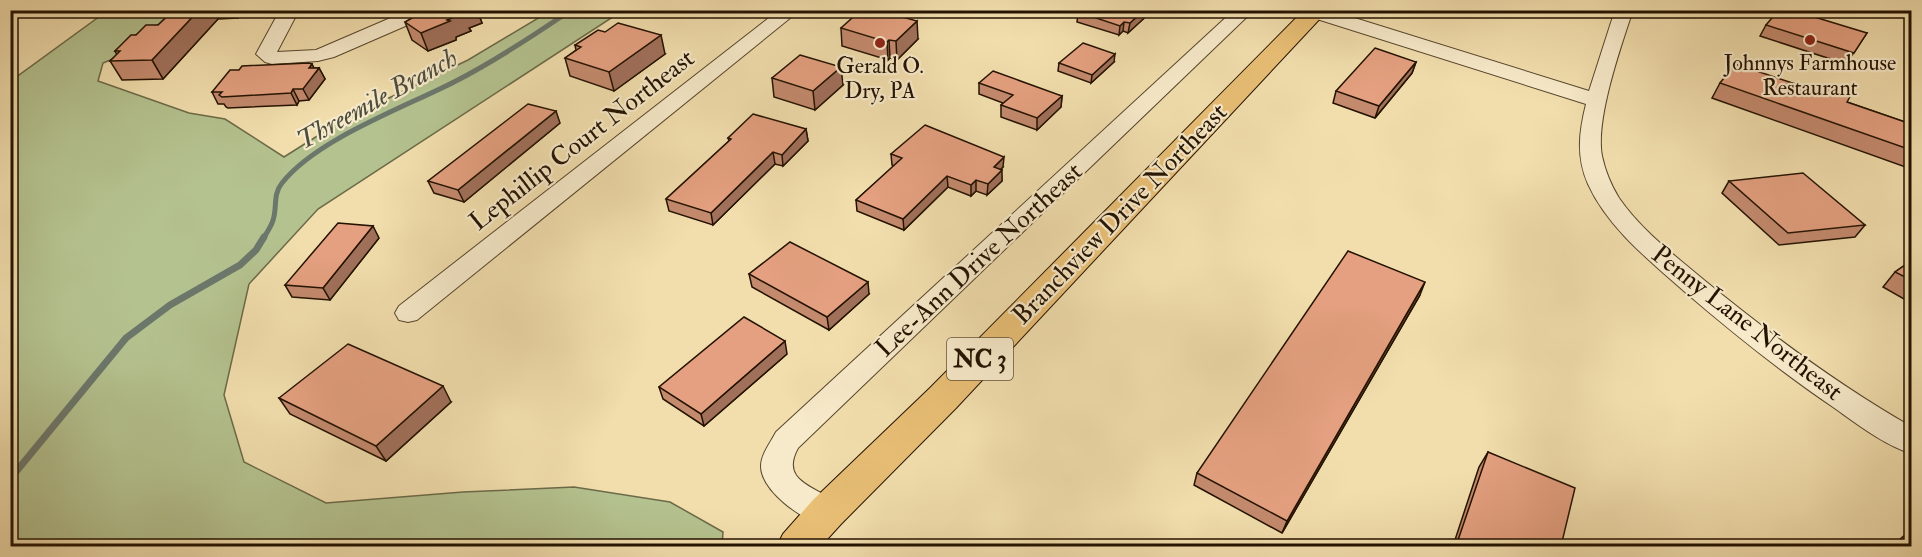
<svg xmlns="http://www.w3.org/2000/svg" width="1922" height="557" viewBox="0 0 1922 557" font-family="'IM FELL Double Pica',serif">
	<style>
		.green { fill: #b4c28f; stroke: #6c6a48; stroke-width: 1.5 }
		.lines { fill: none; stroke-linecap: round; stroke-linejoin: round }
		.stream-far1 { stroke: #6c776b; stroke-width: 5 }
		.stream { stroke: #6c776b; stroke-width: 7 }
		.minor-casing { stroke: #57452c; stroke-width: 2 }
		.major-casing { stroke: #231201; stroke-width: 2 }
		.minor { fill: #f7eaca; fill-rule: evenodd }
		.major { fill: #e9bf76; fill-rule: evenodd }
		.wall { fill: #c48a6e; stroke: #231201; stroke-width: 1.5 }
		.shaded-wall { fill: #a0705a; stroke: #231201; stroke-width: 1.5 }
		.building { fill: #e4a080; stroke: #231201; stroke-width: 1.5 }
		.poi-dot { fill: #8f2418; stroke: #f7eaca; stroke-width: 2 }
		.labels { text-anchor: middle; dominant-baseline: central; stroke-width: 4.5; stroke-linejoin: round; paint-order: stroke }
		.far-poi-label { font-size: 22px; fill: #231201; stroke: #f7eaca }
		.shield { fill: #f7eaca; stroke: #63533d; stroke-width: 1.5 }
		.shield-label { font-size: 24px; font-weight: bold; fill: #231201 }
		.street-label { font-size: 26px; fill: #231201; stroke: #f7eaca }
		.water-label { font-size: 27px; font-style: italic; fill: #4d4d3f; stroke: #f7eaca }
	</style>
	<rect width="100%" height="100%" fill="#f2dead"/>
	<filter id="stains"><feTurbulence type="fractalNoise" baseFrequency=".00333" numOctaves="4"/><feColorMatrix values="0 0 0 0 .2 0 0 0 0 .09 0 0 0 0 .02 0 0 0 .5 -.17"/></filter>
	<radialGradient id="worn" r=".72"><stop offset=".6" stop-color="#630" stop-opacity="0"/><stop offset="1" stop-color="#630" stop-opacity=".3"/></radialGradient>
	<!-- green -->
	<path class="green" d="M107 11H189L146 45 103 63 98 81 189 113 225 119 284 157 341 121 468 60 550 11H622L318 209 249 284 224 395 244 462 326 503 463 492 574 487 670 502 723 532 722 546H382L200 539 193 546H11V81Z"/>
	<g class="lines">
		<!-- stream-far1 -->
		<path class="stream-far1" d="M263 239C266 234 270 228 272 223 278 210 272 195 282 183 317 139 403 108 454 82 495 61 533 36 571 10"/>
		<!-- stream -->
		<path class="stream" d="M10 479 126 338 170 305 240 265 256 250 264 237"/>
		<defs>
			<g id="minor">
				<path d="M280 10H299L277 52 316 50 409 10H435L433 14 334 57 318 61 272 64 265 62 256 54Z"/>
				<path d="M779 10H800L417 320 408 322 399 320 395 313 399 306Z"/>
				<path d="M1234 10H1254L798 448C776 488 830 486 843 512L838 521C834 523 829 525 825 525 803 521 761 491 761 466 761 454 771 442 776 432Z"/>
				<path d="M1299 10H1329L1589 91 1615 10H1633C1621 46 1595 120 1602 156 1605 170 1611 185 1619 198 1641 230 1674 255 1704 280 1770 334 1838 385 1912 427V454C1884 445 1857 424 1833 407 1781 372 1733 333 1685 292 1650 261 1608 228 1588 184 1576 157 1579 132 1586 104L1301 14Z"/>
			</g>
			<path id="major" d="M1304 10H1328L956 408 841 524 821 546H777L783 534 813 500 930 388Z"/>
		</defs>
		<!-- minor casing -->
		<use href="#minor" class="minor-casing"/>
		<!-- major casing -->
		<use href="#major" class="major-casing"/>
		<!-- minor -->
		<use href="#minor" class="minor"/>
		<!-- major -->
		<use href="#major" class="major"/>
	</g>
	<!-- wall -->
	<g class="wall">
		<path d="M174 10H252L251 12 242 14 238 18 218 19 163 79 122 80 110 61 117 55 115 51 136 35 158 25Z"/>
		<path d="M426 10H477L482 23 469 28 471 31 456 37V40L428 51 412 40 405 22Z"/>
		<path d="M1080 10H1153L1128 33 1123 31 1119 35 1077 22 1078 12Z"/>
		<path d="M1766 25 1867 33 1846 64 1760 36Z"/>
		<path d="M841 28 918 39 897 60 890 58 888 60 842 46Z"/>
		<path d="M575 45 665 54 614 91 570 76 565 58 576 50Z"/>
		<path d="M1114 62 1091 83 1058 71 1059 63Z"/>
		<path d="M1416 62 1412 73 1375 118 1333 103 1336 91Z"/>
		<path d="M312 64 313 68H319L325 79 309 100 299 101 297 105 228 108 226 107 224 104H218L212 92Z"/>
		<path d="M772 78 843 85 815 110 774 97Z"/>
		<path d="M979 83 1062 96 1061 107 1037 130 1001 117V105L1003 103 979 94Z"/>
		<path d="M1720 83 1847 102 1911 124V169L1712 98Z"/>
		<path d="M560 123 464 202 434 193 428 181Z"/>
		<path d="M806 129 808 141 783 166 775 164 713 225 669 211 666 199 729 141 728 138Z"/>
		<path d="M891 154 1003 167 1001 169 1002 181 987 195 976 191 971 196 948 187 904 230 857 211 856 200 894 166 892 165Z"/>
		<path d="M1729 181 1865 225 1855 237 1779 245 1722 193Z"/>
		<path d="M379 238 330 300 292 297 285 285Z"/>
		<path d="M1911 261V303L1883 287 1895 272Z"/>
		<path d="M749 274 869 294 829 330 752 287Z"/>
		<path d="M1420 295 1282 533 1194 485 1197 473Z"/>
		<path d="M787 354 704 426 663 399 659 387Z"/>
		<path d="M279 398 451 402 386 461 290 414Z"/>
		<path d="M1488 452 1561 546H1453L1479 467Z"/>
		<path d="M1906 534 1911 546H1892Z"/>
	</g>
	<!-- shaded-wall -->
	<g class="shaded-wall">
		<path d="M199 10H213L218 19 163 79 152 60Z"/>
		<path d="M234 10H252L251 12 242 14 238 18Z"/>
		<path d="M461 10H477L482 23 469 28 471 31 456 37V40L428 51 421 33 447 20Z"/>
		<path d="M1144 10H1153L1128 33 1130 23Z"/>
		<path d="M917 21 918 39 897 60 896 41Z"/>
		<path d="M1124 22 1123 31 1119 35 1120 26Z"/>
		<path d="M661 35 665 54 614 91 609 72Z"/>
		<path d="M889 40 890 58 888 60 887 42Z"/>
		<path d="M1115 54 1114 62 1091 83 1092 75Z"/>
		<path d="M1416 62 1412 73 1375 118 1379 106Z"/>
		<path d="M312 64 316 72 319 68 325 79 309 100 303 89 309 68Z"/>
		<path d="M841 67 843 85 815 110 813 91Z"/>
		<path d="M293 89 299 101 297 105 291 93Z"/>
		<path d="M1062 96 1061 107 1037 130V118Z"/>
		<path d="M556 111 560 123 464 202 458 190Z"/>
		<path d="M806 129 808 141 783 166 782 155Z"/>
		<path d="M773 152 775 164 713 225 711 213Z"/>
		<path d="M1004 157 1003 167 993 177 994 167Z"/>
		<path d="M1002 170V181L987 195 988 184Z"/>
		<path d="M947 176 948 187 904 230 903 219Z"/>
		<path d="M976 180V191L971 196V185Z"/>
		<path d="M373 226 379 238 330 300 323 288Z"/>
		<path d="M868 282 869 294 829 330 827 317Z"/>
		<path d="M1425 282 1420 295 1282 533 1287 521Z"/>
		<path d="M785 341 787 354 704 426 701 414Z"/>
		<path d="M443 386 451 402 386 461 376 446Z"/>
	</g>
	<!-- building -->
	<g class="building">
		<path d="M174 10H199L152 60 110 61 120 51H115L131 35H136L146 25H158Z"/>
		<path d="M426 10H461L464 13 447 20 450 21 421 33 405 22Z"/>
		<path d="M861 10H878L917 21 896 41 889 40 887 42 841 28Z"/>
		<path d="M1080 10H1144L1130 23 1124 22 1120 26 1078 12Z"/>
		<path d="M1777 12H1798L1867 33 1854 53 1766 25Z"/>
		<path d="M618 23 661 35 609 72 565 58 581 47 575 45 598 30 605 32Z"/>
		<path d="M1083 43 1115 54 1092 75 1059 63Z"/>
		<path d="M1375 48 1416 62 1379 106 1336 91Z"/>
		<path d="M800 55 841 67 813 91 772 78Z"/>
		<path d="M309 63 312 64 309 68H319L303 89H293L291 93 222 97 219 95 222 92H212L230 70H239L242 66Z"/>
		<path d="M1735 64 1826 94 1829 88 1851 95 1847 102 1911 124V150L1720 83Z"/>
		<path d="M993 71 1062 96 1037 118 1001 105 1013 95 979 83Z"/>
		<path d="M528 104 556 111 458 190 428 181Z"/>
		<path d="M753 114 806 129 782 155 773 152 711 213 666 199 731 139 728 138Z"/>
		<path d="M925 125 1004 157 994 167 1002 170 988 184 976 180 971 185 947 176 903 219 856 200 902 158 891 154Z"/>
		<path d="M1803 173 1865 225 1788 233 1729 181Z"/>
		<path d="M338 223 373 226 323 288 285 285Z"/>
		<path d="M790 242 868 282 827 317 749 274Z"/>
		<path d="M1348 251 1425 282 1287 521 1197 473Z"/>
		<path d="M1911 261V280L1895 272Z"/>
		<path d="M744 317 785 341 701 414 659 387Z"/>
		<path d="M348 344 443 386 376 446 279 398Z"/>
		<path d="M1488 452 1575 488 1561 546H1456Z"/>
		<path d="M1906 534 1911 537V546H1900Z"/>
	</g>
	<!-- markers -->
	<g class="poi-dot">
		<circle cx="1810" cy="40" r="6"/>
		<circle cx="880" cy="43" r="6"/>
	</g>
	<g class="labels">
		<!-- far-poi labels -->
		<g class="far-poi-label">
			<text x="1810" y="63">Johnnys Farmhouse<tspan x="1810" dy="25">Restaurant</tspan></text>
			<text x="880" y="66">Gerald O.<tspan x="880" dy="25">Dry, PA</tspan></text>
		</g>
		<!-- shield labels -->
		<rect class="shield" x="947" y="338" width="66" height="42" rx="4.5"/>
		<g class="shield-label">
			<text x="980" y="359">NC 3</text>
		</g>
		<!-- street labels -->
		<g class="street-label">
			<text transform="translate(582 140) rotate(-38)">Lephillip Court Northeast</text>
			<text transform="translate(1120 214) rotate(-46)">Branchview Drive Northeast</text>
			<text transform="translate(979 260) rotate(-43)">Lee-Ann Drive Northeast</text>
			<text transform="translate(1747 323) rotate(38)">Penny Lane Northeast</text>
		</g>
		<!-- water labels -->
		<g class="water-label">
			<text transform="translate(377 99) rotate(-29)">Threemile Branch</text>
		</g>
	</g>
	<!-- margin -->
	<rect width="1922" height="557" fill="none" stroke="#f2dead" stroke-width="36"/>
	<rect x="12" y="12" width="1898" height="533" fill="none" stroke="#231201" stroke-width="3"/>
	<rect x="18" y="18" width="1886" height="521" fill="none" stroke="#231201" stroke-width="1.5"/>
	<rect width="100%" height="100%" filter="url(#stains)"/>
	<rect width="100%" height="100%" fill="url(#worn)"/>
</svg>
